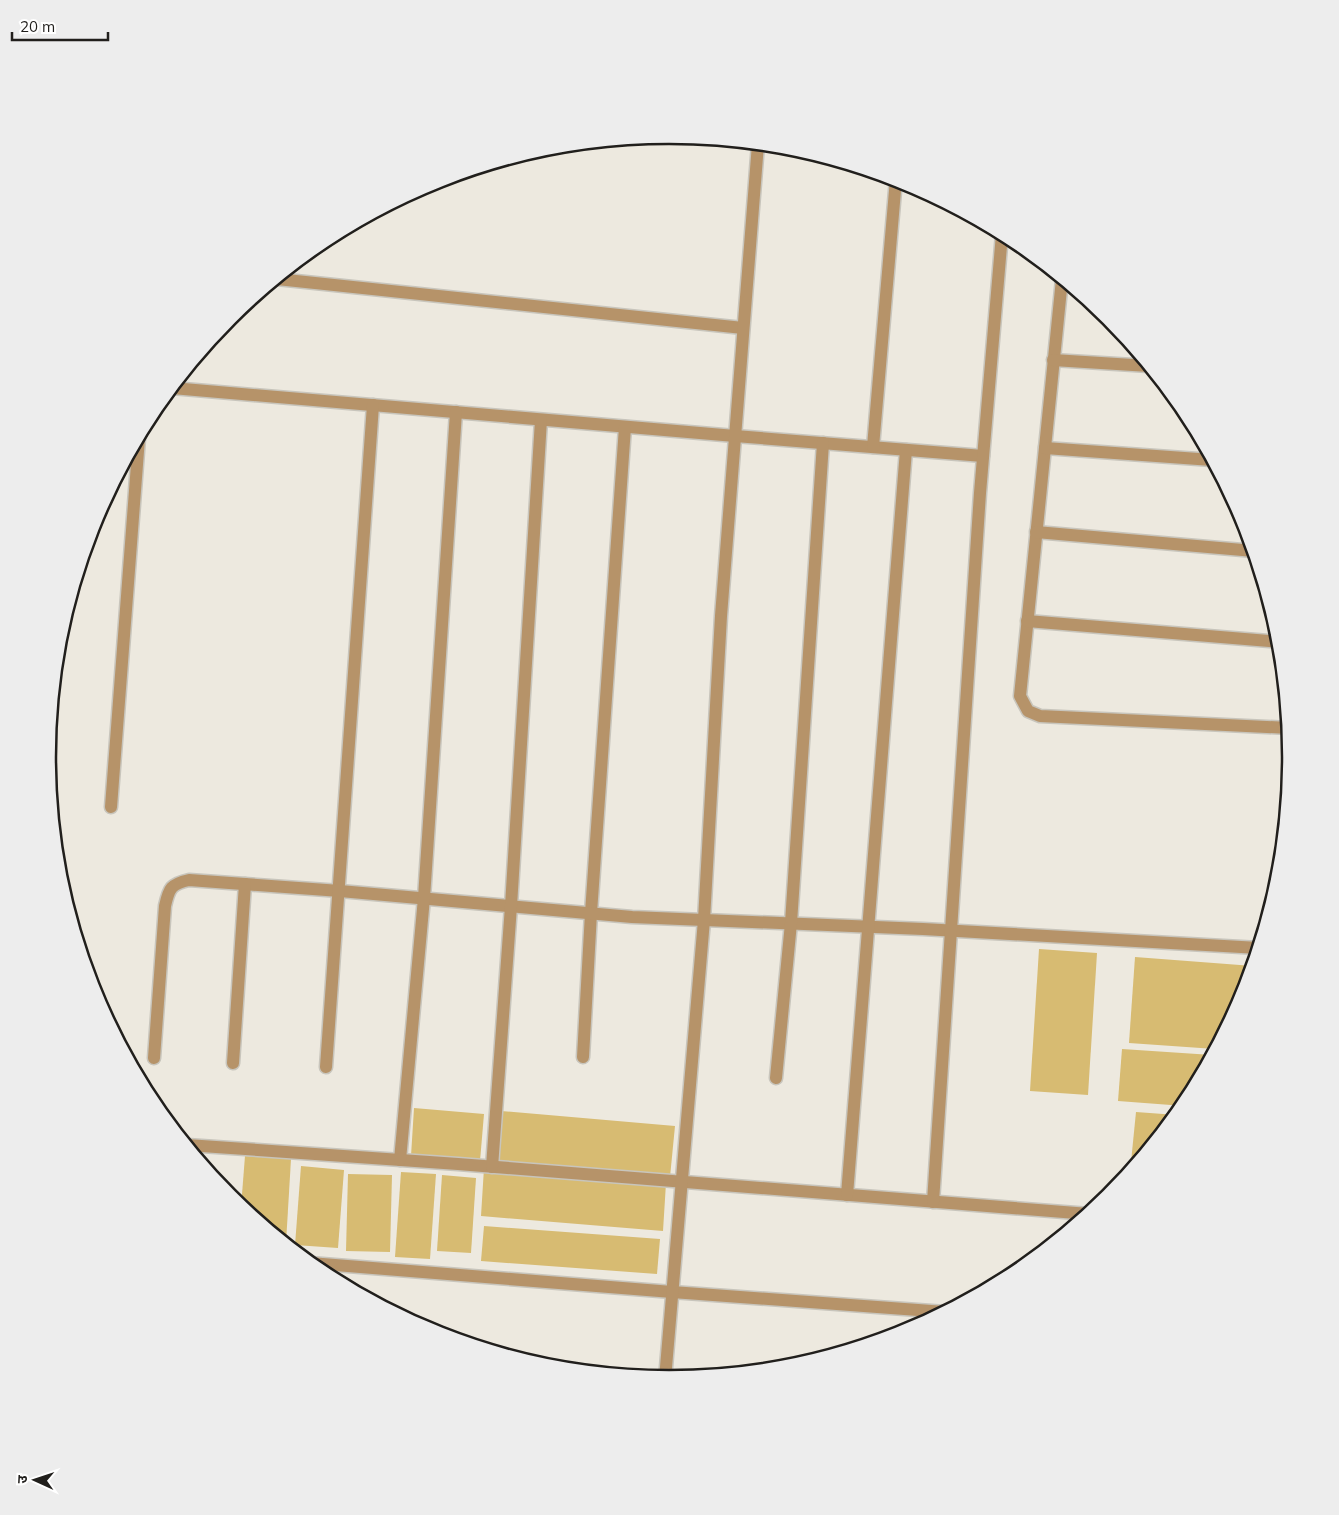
<svg xmlns="http://www.w3.org/2000/svg" width="1339" height="1515" viewBox="0 0 1339 1515" font-family="Mulish,'Noto Sans Devanagari',sans-serif">
	<style>
		.building { fill: #d7bb72 }
		.lines { fill: none; stroke-linecap: round; stroke-linejoin: round }
		.minor-casing { stroke: #c8c5bc; stroke-width: 15 }
		.minor { stroke: #b69369; stroke-width: 12 }
		.rim { fill: none; stroke: #211f1c; stroke-width: 2.5 }
	</style>
	<rect width="100%" height="100%" fill="#ede9df"/>
	<!-- building -->
	<g class="building">
		<path d="M1039 949 1097 953 1088 1095 1030 1091Z"/>
		<path d="M1135 957 1253 966 1244 996 1215 1049 1129 1043Z"/>
		<path d="M1122 1049 1212 1055 1184 1106 1118 1101Z"/>
		<path d="M414 1108 484 1114 480 1161 411 1156Z"/>
		<path d="M501 1111 675 1126 670 1177 497 1162Z"/>
		<path d="M1136 1112 1177 1115 1130 1172Z"/>
		<path d="M245 1156 291 1159 286 1243 241 1207Z"/>
		<path d="M301 1166 344 1170 338 1248 295 1245Z"/>
		<path d="M484 1168 666 1183 663 1231 481 1216Z"/>
		<path d="M401 1172 436 1174 430 1259 395 1257Z"/>
		<path d="M348 1174 392 1175 390 1252 346 1251Z"/>
		<path d="M442 1175 476 1178 471 1253 437 1251Z"/>
		<path d="M484 1226 660 1239 657 1274 481 1261Z"/>
	</g>
	<g class="lines">
		<defs>
			<g id="minor">
				<path d="M277 279 743 328"/>
				<path d="M1062 279 1020 696 1028 711 1040 716 1289 728"/>
				<path d="M1053 360 1149 366"/>
				<path d="M172 388 735 436 983 456"/>
				<path d="M873 447 896 179"/>
				<path d="M1045 448 1212 460"/>
				<path d="M1036 532 1254 551"/>
				<path d="M1027 621 1280 642"/>
				<path d="M111 807 139 438"/>
				<path d="M583 1057 591 913 625 427"/>
				<path d="M154 1058 165 906C169 888 171 884 189 880L340 891 632 917 923 929 1259 948"/>
				<path d="M233 1063 245 884"/>
				<path d="M326 1067 373 405"/>
				<path d="M776 1078 791 923 823 443"/>
				<path d="M187 1145 458 1164 1089 1214"/>
				<path d="M400 1160 424 898 456 412"/>
				<path d="M492 1167 511 906 541 420"/>
				<path d="M847 1195 906 450"/>
				<path d="M933 1202 980 493 1002 234"/>
				<path d="M310 1263 672 1292 945 1312"/>
				<path d="M665 1379 704 920 721 616 758 144"/>
			</g>
		</defs>
		<!-- minor casing -->
		<use href="#minor" class="minor-casing"/>
		<!-- minor -->
		<use href="#minor" class="minor"/>
	</g>
	<!-- crop -->
	<path d="M0 0H1339V1515H0ZM56 757a613 613 0 1 1 1226 0a613 613 0 1 1-1226 0Z" fill="#ededed" fill-rule="evenodd"/>
	<path class="rim" d="M56 757a613 613 0 1 1 1226 0a613 613 0 1 1-1226 0Z"/>
	<!-- north arrow -->
	<g transform="translate(35 1480) rotate(273)" stroke="#ffffff" stroke-width="4" paint-order="stroke">
	<path d="M0-4L9 19L0 12L-9 19Z" fill="#211f1c"/>
	<text y="-8" font-size="14" font-weight="bold" text-anchor="middle" fill="#211f1c">उ</text>
	</g>
	<!-- scale -->
	<path d="M12 32v8h96v-8" fill="none" stroke="#211f1c" stroke-width="2.5"/>
	<text x="20" y="32" font-size="15" fill="#211f1c" stroke="#ffffff" stroke-width="4" paint-order="stroke">20 m</text>
</svg>
